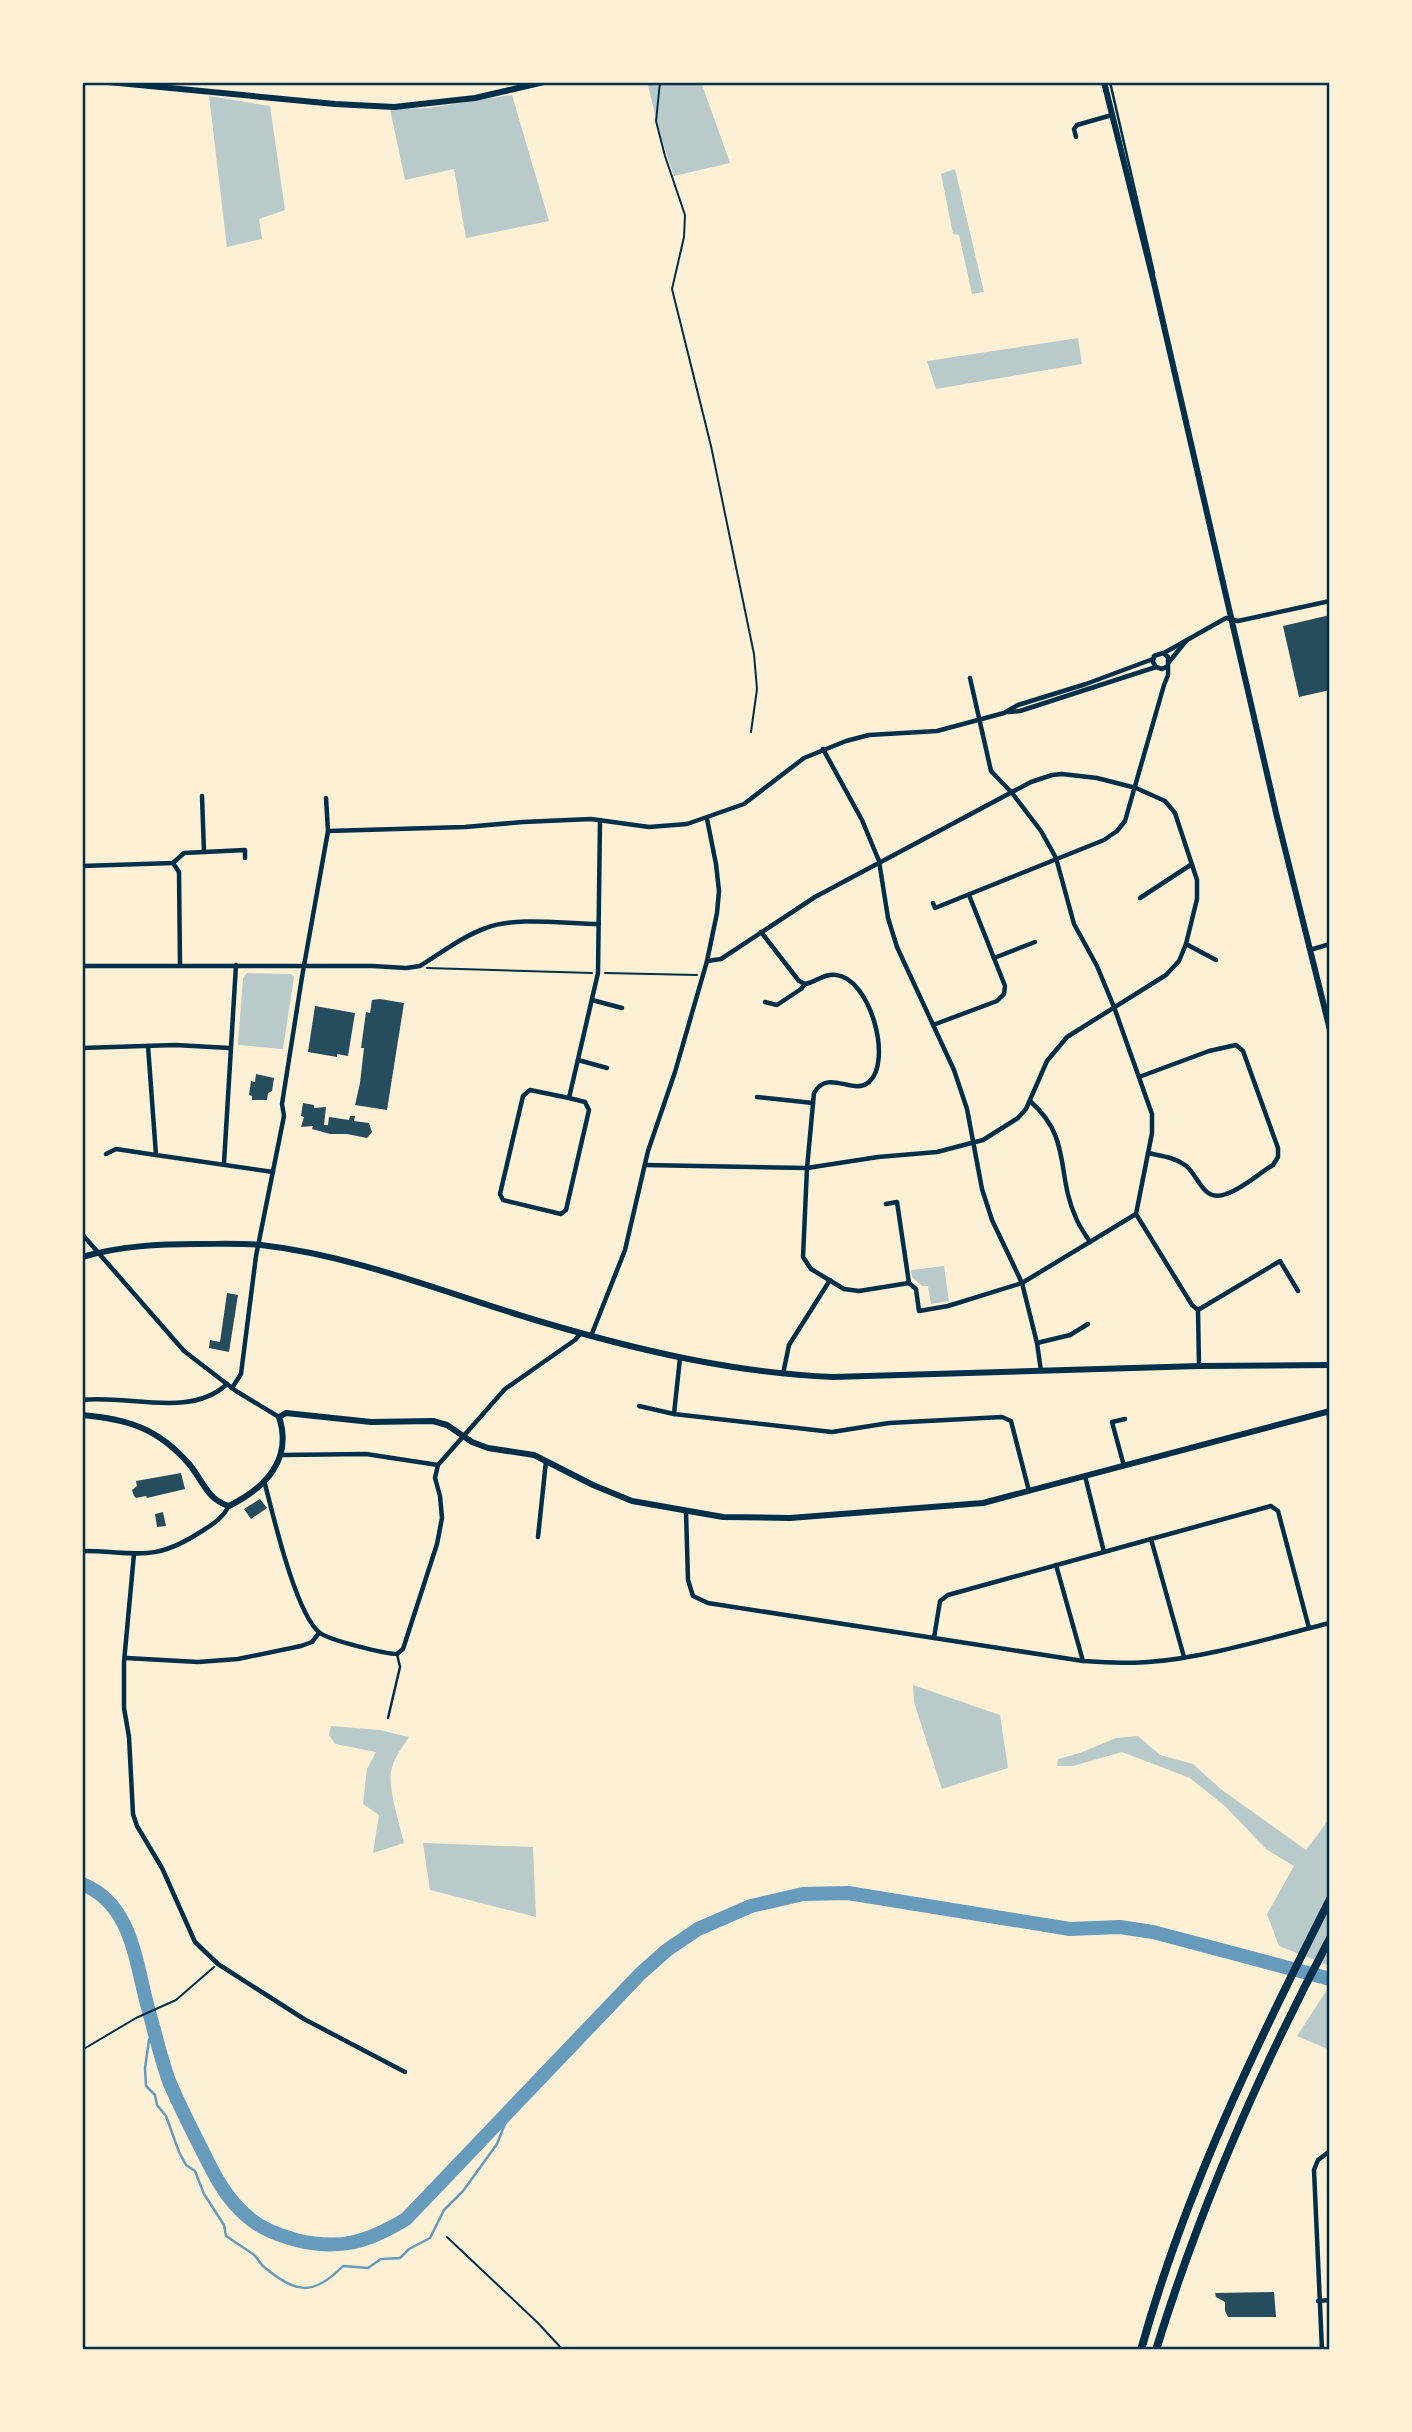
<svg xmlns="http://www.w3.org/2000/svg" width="1412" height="2432" viewBox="0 0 1412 2432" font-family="'Roboto Condensed',sans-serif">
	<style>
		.green { fill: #b9caca }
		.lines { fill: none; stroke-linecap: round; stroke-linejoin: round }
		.stream { stroke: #669bbc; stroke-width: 2.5 }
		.river { stroke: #669bbc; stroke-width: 14 }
		.building { fill: #264d5e }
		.path { stroke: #003049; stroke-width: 2 }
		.service { stroke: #003049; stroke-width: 2.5 }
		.minor { stroke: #003049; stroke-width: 4.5 }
		.tertiary { stroke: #003049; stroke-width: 6 }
		.secondary { stroke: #003049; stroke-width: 6 }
		.trunk { stroke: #003049; stroke-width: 8 }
		.neatline { fill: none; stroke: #003049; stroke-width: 2.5 }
	</style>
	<rect width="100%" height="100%" fill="#fdf0d5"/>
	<!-- green -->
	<g class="green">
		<path d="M647 82H701L730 163 674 176 661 137Z"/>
		<path d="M512 95 549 221 466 238 454 169 405 180 390 109 428 108Z"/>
		<path d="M209 96 270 106 285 210 259 219 262 239 227 247Z"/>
		<path d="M955 169 984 292 972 294 959 235 953 234 941 174Z"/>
		<path d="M1078 338 1082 364 936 389 927 361Z"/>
		<path d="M247 973 291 974 294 977 283 1049 238 1045 243 978Z"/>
		<path d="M944 1266 949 1301 931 1304 928 1286H922L912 1277 911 1270Z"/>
		<path d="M913 1685 1000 1715 1008 1768 942 1789 914 1702Z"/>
		<path d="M331 1726 380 1730 409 1737C402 1748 393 1759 391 1772 388 1788 400 1826 404 1843L373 1853 379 1815 363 1804 367 1769 376 1752 335 1744 329 1735Z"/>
		<path d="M1138 1736 1160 1755 1193 1764 1222 1790 1306 1850 1330 1818V1966L1279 1946 1267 1914 1294 1866 1266 1849 1226 1807 1190 1778 1122 1752 1073 1766H1057L1058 1759 1080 1753 1116 1738Z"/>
		<path d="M423 1843 533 1847 536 1917 430 1890Z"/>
		<path d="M1330 1985V2050L1297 2036Z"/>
	</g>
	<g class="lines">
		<!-- stream -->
		<path class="stream" d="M154 2028 149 2040 145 2068 146 2086 155 2095 157 2105 166 2116 179 2152 186 2165 195 2171 204 2194 224 2225 226 2236C235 2242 244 2248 253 2254 258 2258 259 2263 264 2267 295 2292 312 2298 343 2266L368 2268 381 2259 400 2258 409 2249 430 2238 444 2210 463 2191 497 2144 510 2111"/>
		<!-- river -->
		<path class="river" d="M82 1884C131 1903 135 1959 147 2004 154 2029 160 2056 169 2081 178 2103 190 2126 201 2148 214 2174 225 2198 248 2217 261 2229 279 2235 296 2240 340 2251 368 2242 406 2219L640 1974 667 1950 698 1929 751 1906 803 1894 848 1893 1070 1929 1120 1927 1153 1932 1330 1979"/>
	</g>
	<!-- building -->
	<g class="building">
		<path d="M1330 615V690L1299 697 1283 626Z"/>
		<path d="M380 999 404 1003 387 1110 355 1105 360 1083 364 1048H361L366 1012 370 1013 372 1000Z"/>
		<path d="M315 1006 355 1013 348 1056 337 1054V1057L308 1052Z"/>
		<path d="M256 1074 274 1078 272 1091 268 1093 267 1100H252V1096L249 1095 251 1081 255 1082Z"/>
		<path d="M303 1103 314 1105V1108L326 1107 324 1125H328L329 1117 349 1120 350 1116H355L354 1121 369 1123 372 1132 367 1138 347 1134H330L312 1129 313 1126 301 1127 304 1117 301 1116Z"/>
		<path d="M227 1293 238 1295 229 1352 209 1348 210 1340 220 1342Z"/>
		<path d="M181 1473 185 1489 147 1498 146 1496 136 1498 134 1496 132 1490 137 1486 136 1481Z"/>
		<path d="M260 1499 267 1508 251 1519 244 1509Z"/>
		<path d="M163 1512 166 1526 157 1527 155 1514Z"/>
		<path d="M1274 2292 1276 2317H1228L1225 2311V2302L1216 2297 1215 2293Z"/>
	</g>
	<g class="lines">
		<!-- path -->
		<g class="path">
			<path d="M660 82 656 121 665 156 685 215 684 237 672 289 711 446 754 654 757 689 751 732"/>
			<path d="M427 968 592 973"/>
			<path d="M605 973 697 975"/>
			<path d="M82 2050 136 2018 176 2000 214 1967"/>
			<path d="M447 2237 538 2323 563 2350"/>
		</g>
		<!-- service -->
		<g class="service">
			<path d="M1110 82 1154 273"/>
			<path d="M388 1718 400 1667 397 1654"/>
		</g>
		<!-- minor -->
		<g class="minor">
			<path d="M1076 137 1074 129 1077 125 1112 115"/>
			<path d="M1164 653 1226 618 1238 621 1330 601"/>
			<path d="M1169 662 1186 641"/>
			<path d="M970 678 991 771 1012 793 1041 831 1056 858 1074 924 1097 966 1114 1007 1152 1114V1133L1136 1214 1192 1305 1198 1310 1199 1366"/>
			<path d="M1008 712 1020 711 1156 667"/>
			<path d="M823 749 862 820 879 861 888 918 897 947 954 1070 967 1109 982 1189 992 1220 1022 1283 1037 1343 1041 1371"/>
			<path d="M202 796 204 852"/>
			<path d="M328 831 465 827 523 822 591 819 649 827 687 824 744 804 804 758 846 741 869 735 937 731 1004 713 1018 705 1086 684 1153 659"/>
			<path d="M82 866 173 863"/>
			<path d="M1140 898 1192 864"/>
			<path d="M933 903 935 908 1104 840 1117 831 1125 821 1164 685 1168 675V657L1163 653 1154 656 1153 662 1156 667 1162 669 1168 666"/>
			<path d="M761 932 799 981 805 984C816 982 825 973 836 975 870 978 893 1061 869 1082 853 1096 828 1068 814 1093L807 1168 803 1257 811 1269 844 1289 859 1291 909 1283"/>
			<path d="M1186 944 1216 960"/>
			<path d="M1310 950 1330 944"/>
			<path d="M994 958 1035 942"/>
			<path d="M180 965 179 872 173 863 184 853 245 850V858"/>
			<path d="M82 966H373L406 968 420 966C441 953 463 936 486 928 517 916 565 924 599 924"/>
			<path d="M592 1000 622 1008"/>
			<path d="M765 1002 777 1005 801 989 805 984"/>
			<path d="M933 1025 997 1001 1004 994 1005 986 969 895"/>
			<path d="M148 1046 156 1155 273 1172"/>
			<path d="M82 1048 175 1045 230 1048"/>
			<path d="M578 1060 607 1068"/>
			<path d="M1139 1077 1209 1051 1236 1045 1243 1051 1278 1148V1157L1273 1165C1258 1174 1242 1189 1226 1194 1202 1203 1199 1175 1185 1165 1174 1157 1161 1156 1148 1153"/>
			<path d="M757 1097 813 1103"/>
			<path d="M569 1098 530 1090 523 1096 500 1194 503 1200 561 1214 566 1210 589 1110 585 1102 569 1098 598 973 600 820"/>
			<path d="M1031 1102C1072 1138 1056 1175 1076 1218 1079 1226 1085 1234 1090 1242"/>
			<path d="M106 1154 116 1149 156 1155"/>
			<path d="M224 1163 236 965"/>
			<path d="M645 1165 807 1168 878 1157 937 1152 983 1140 1018 1118 1026 1109 1047 1061 1067 1037 1166 975 1179 961 1186 944 1197 899V880L1175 813 1165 801 1136 788 1097 778 1062 774 1052 775 1031 782 815 897 721 959 707 961"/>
			<path d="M886 1204 897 1202 909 1283"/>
			<path d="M82 1234 184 1351 236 1391 279 1417"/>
			<path d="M909 1283 916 1289 919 1311 948 1306 1022 1283 1136 1214"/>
			<path d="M1198 1310 1280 1261 1298 1291"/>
			<path d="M591 1336 625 1250 648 1151 675 1072 707 961 717 913 719 891 716 864 707 819"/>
			<path d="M1037 1343 1070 1335 1088 1324"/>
			<path d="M680 1358 674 1414 832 1432 889 1423 1002 1417 1011 1421 1029 1491"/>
			<path d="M783 1374 789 1345 830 1280"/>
			<path d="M232 1388 241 1374 256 1256 284 1116 282 1104 302 977 328 831 326 798"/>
			<path d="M82 1400C127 1394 190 1419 227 1384"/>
			<path d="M639 1406 674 1414"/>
			<path d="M1328 1412 1330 1421"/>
			<path d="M282 1455 366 1454 438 1465"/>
			<path d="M1124 1466 1112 1422 1125 1419"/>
			<path d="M1085 1476 1104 1552 1271 1506 1278 1511 1309 1628"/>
			<path d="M265 1484C273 1515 296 1615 320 1633 329 1640 385 1654 397 1654L403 1649 437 1544 442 1518 440 1496 435 1478 438 1465 505 1389 575 1340 581 1333"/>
			<path d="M686 1512 688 1580 693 1596 708 1603 1083 1661C1105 1662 1127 1664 1148 1662 1206 1658 1273 1637 1330 1623"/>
			<path d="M538 1537 546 1461"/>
			<path d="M1151 1539 1184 1657"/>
			<path d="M82 1551C136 1551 152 1564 202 1531 213 1524 222 1519 229 1506"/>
			<path d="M134 1554 124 1662V1708L129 1737 133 1814 137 1826 162 1868 195 1942 218 1964 304 2019 405 2072"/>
			<path d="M1056 1565 1083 1661"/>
			<path d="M934 1638 940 1601 948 1595 1104 1552"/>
			<path d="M126 1658 198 1662 238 1659 301 1646 312 1642 319 1633"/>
			<path d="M1318 2301 1330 2300"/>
			<path d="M1322 2350 1314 2170 1318 2160 1330 2151"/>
		</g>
		<!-- tertiary -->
		<g class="tertiary">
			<path d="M108 82 335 104 394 107 475 98 544 82"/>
			<path d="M82 1257C120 1246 159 1244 198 1244 219 1244 240 1243 261 1245 358 1256 450 1295 542 1322 637 1350 734 1373 833 1377L1199 1366 1330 1365"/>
			<path d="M82 1415C127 1419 158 1428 189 1464 202 1479 207 1500 229 1506 265 1488 293 1460 279 1417L286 1413 371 1422 433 1421 447 1425 472 1442 488 1448 534 1455 593 1485 632 1501 723 1517 790 1518 983 1503 1330 1411"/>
		</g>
		<!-- secondary -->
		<path class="secondary" d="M1104 82 1154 283 1277 817 1330 1030"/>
		<!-- trunk -->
		<g class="trunk">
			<path d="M1141 2350C1185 2191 1256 2045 1330 1899"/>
			<path d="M1156 2350C1200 2207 1260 2070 1330 1938"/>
		</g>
	</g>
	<!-- border -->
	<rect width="1412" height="2432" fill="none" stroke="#fdf0d5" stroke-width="168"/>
	<rect x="84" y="84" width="1244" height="2264" class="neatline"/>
</svg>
